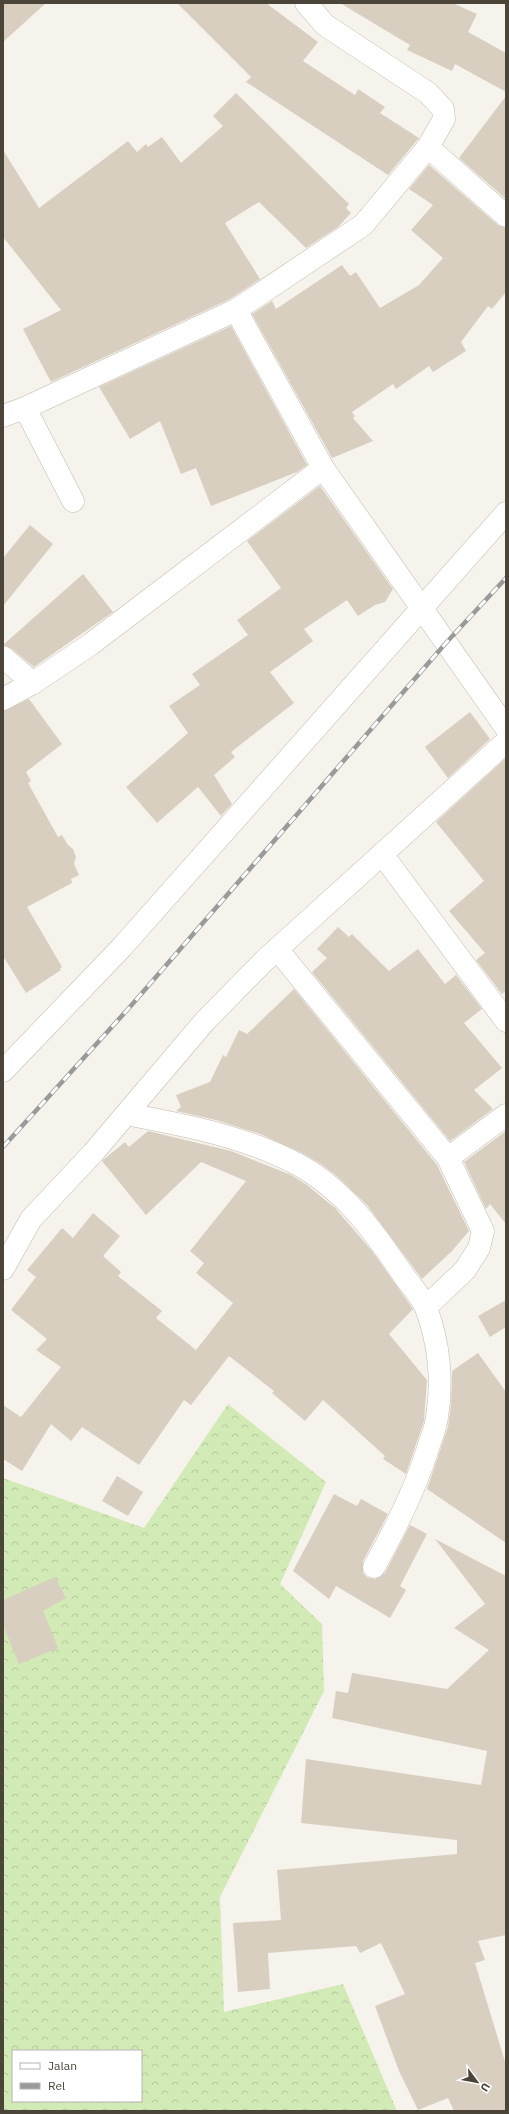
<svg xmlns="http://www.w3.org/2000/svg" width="509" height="2114" viewBox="0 0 509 2114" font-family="'IBM Plex Sans',sans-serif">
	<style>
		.forest { fill: url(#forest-crowns); fill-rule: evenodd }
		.building { fill: #d8cfc1 }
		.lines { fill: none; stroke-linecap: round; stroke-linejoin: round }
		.minor-casing { stroke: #c2bbae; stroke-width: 23 }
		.minor { stroke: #fff; stroke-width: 22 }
		.rail-casing { stroke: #9a9a9a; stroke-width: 4.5 }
		.rail { stroke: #fff; stroke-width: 3; stroke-dasharray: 9; stroke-linecap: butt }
	</style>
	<defs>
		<pattern id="forest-crowns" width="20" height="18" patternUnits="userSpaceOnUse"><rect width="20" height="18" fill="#d2eab5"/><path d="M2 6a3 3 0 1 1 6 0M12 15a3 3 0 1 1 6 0" fill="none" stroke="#b6ca9c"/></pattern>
	</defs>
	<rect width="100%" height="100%" fill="#f6f3ec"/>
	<!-- forest -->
	<path class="forest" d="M228 1404 326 1482 280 1584 322 1624 324 1691 220 1897 224 2012 343 1984 397 2111H3V1478L144 1528ZM13 2051H141V2101H13Z"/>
	<!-- building -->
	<g class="building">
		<path d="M3 3H46L3 42Z"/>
		<path d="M177 3H266L318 42 303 61 355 95 358 89 385 107 380 113 419 138 388 175 246 82 251 77Z"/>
		<path d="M340 3H453L477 14 468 32 506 53V92L455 64 452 71 407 50 410 45Z"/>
		<path d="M236 93 349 204 346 208 351 213 338 227 306 248 259 202 225 223 260 279 230 299 51 382 23 329 61 310 3 237V150L39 208 128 141 137 152 146 144 148 147 162 137 181 163 223 126 213 116Z"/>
		<path d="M506 96V199L459 158Z"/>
		<path d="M429 165 498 225 506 228V292L492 309 488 306 461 342 466 351 433 372 429 366 396 389 393 384 352 412 355 416 353 418 373 441 332 458 252 314 272 301 276 309 342 265 350 276 356 272 380 308 419 285 443 258 411 230 433 205 409 189Z"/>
		<path d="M231 326 307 465 297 472 211 506 196 468 181 474 160 421 130 439 99 387Z"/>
		<path d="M320 486 393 589 385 602 375 605 358 616 347 600 304 629 313 641 270 672 294 703 231 752 235 757 214 775 232 804 221 816 198 787 157 823 126 787 188 733 169 706 200 685 192 674 248 635 237 620 281 588 247 541Z"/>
		<path d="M30 525 53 544 3 606V558Z"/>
		<path d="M83 574 113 612 34 667 11 648 3 645Z"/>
		<path d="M29 699 62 744 26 772 31 781 28 783 58 837 62 835 68 845 73 849 76 857 74 864 79 875 71 879 72 883 27 907 62 967 60 968 61 970 26 993 3 956V711Z"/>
		<path d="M470 712 490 739 448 778 425 747Z"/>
		<path d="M505 759 506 991 502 994 476 960 485 953 449 911 484 881 436 822Z"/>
		<path d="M338 927 349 937 352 934 389 971 418 949 445 984 456 975 482 1009 464 1023 502 1068 474 1090 493 1109 450 1141 312 972 327 958 317 949Z"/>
		<path d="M294 989 437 1165 469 1231 452 1251 422 1279 367 1205 338 1177 321 1164 302 1153 260 1134 216 1120 176 1111 181 1107 176 1095 210 1082 223 1055 226 1057 239 1030 247 1034Z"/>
		<path d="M148 1131 231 1151 291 1175 307 1185 335 1208 372 1251 413 1309 389 1334 427 1380 424 1421 406 1474 383 1459 385 1456 323 1400 305 1421 272 1393 274 1391 229 1356 191 1405 184 1400 139 1465 82 1427 71 1441 51 1424 22 1471 3 1459V1405L21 1417 61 1367 36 1350 47 1339 11 1310 36 1277 27 1270 62 1228 73 1238 93 1213 120 1236 103 1256 121 1272 118 1276 162 1311 156 1318 196 1350 233 1303 196 1273 204 1263 190 1251 246 1181 201 1162 146 1215 102 1161 125 1142 129 1147Z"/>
		<path d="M506 1131V1224L490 1204 486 1209 464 1162Z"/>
		<path d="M506 1300V1327L490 1337 478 1316Z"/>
		<path d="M478 1353 506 1392V1543L427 1489 448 1427 451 1404 452 1371Z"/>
		<path d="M117 1476 143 1492 128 1516 102 1501Z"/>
		<path d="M334 1494 357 1506 361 1499 388 1514 363 1561V1573L368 1578 375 1579 385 1573 410 1525 427 1534 400 1586 406 1590 390 1618 336 1586 329 1599 293 1571Z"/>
		<path d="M435 1539 506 1576V1935L478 1941 485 1960 475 1963 506 2065V2111H454L448 2098 418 2110 399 2071 375 2006 405 1994 381 1943 360 1953 356 1946 268 1953 270 1989 238 1992 233 1923 281 1920 277 1870 457 1854V1840L301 1823 306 1759 481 1785 487 1751 332 1718 336 1691 348 1693 352 1673 447 1689 489 1650 454 1628 485 1604Z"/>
		<path d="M55 1577 66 1598 43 1611 58 1648 19 1664 3 1625V1600Z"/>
	</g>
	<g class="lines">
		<defs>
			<g id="minor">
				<path d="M428 147 506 216"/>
				<path d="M236 310 323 468 506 728"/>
				<path d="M25 408 73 501"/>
				<path d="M3 416 25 408 236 310 363 225 428 147 444 119 443 109 428 93 325 25 306 3"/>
				<path d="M3 657 33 683"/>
				<path d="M3 699 33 683 91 644 323 468"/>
				<path d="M382 854 506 1021"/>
				<path d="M277 949 448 1158 483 1231 479 1248 465 1270 426 1307"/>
				<path d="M3 1071 122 947 506 513"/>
				<path d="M126 1114C184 1125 244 1136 297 1164 344 1189 375 1233 404 1276 411 1286 422 1297 426 1308 439 1342 443 1381 437 1417 436 1427 432 1436 429 1445 416 1488 396 1528 374 1567"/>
				<path d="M448 1158 506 1115"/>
				<path d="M3 1269 31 1219 93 1153 205 1021 265 960 506 742"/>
			</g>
		</defs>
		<!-- minor casing -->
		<use href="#minor" class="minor-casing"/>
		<!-- minor -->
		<use href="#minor" class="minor"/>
		<defs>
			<path id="rail" d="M3 1147 129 1008 445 644 506 578"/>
		</defs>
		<!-- rail casing -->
		<use href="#rail" class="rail-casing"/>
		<!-- rail -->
		<use href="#rail" class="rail"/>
	</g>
	<!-- border -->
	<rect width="509" height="2114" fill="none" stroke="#4b4439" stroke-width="8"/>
	<!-- legend -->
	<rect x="12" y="2050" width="130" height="52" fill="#ffffff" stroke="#b7b4b0"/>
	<rect x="20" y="2063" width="20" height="6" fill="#ffffff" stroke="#b7b4b0"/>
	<text x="48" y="2070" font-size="12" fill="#4b4439">Jalan</text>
	<rect x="20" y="2083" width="20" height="6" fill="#9a9a9a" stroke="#b7b4b0"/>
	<text x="48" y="2090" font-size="12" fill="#4b4439">Rel</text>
	<!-- north arrow -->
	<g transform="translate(477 2082) rotate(122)" stroke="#ffffff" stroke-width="3" paint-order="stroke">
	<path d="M0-3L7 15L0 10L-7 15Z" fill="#4b4439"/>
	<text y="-6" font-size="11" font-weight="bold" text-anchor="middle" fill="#4b4439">U</text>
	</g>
</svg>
